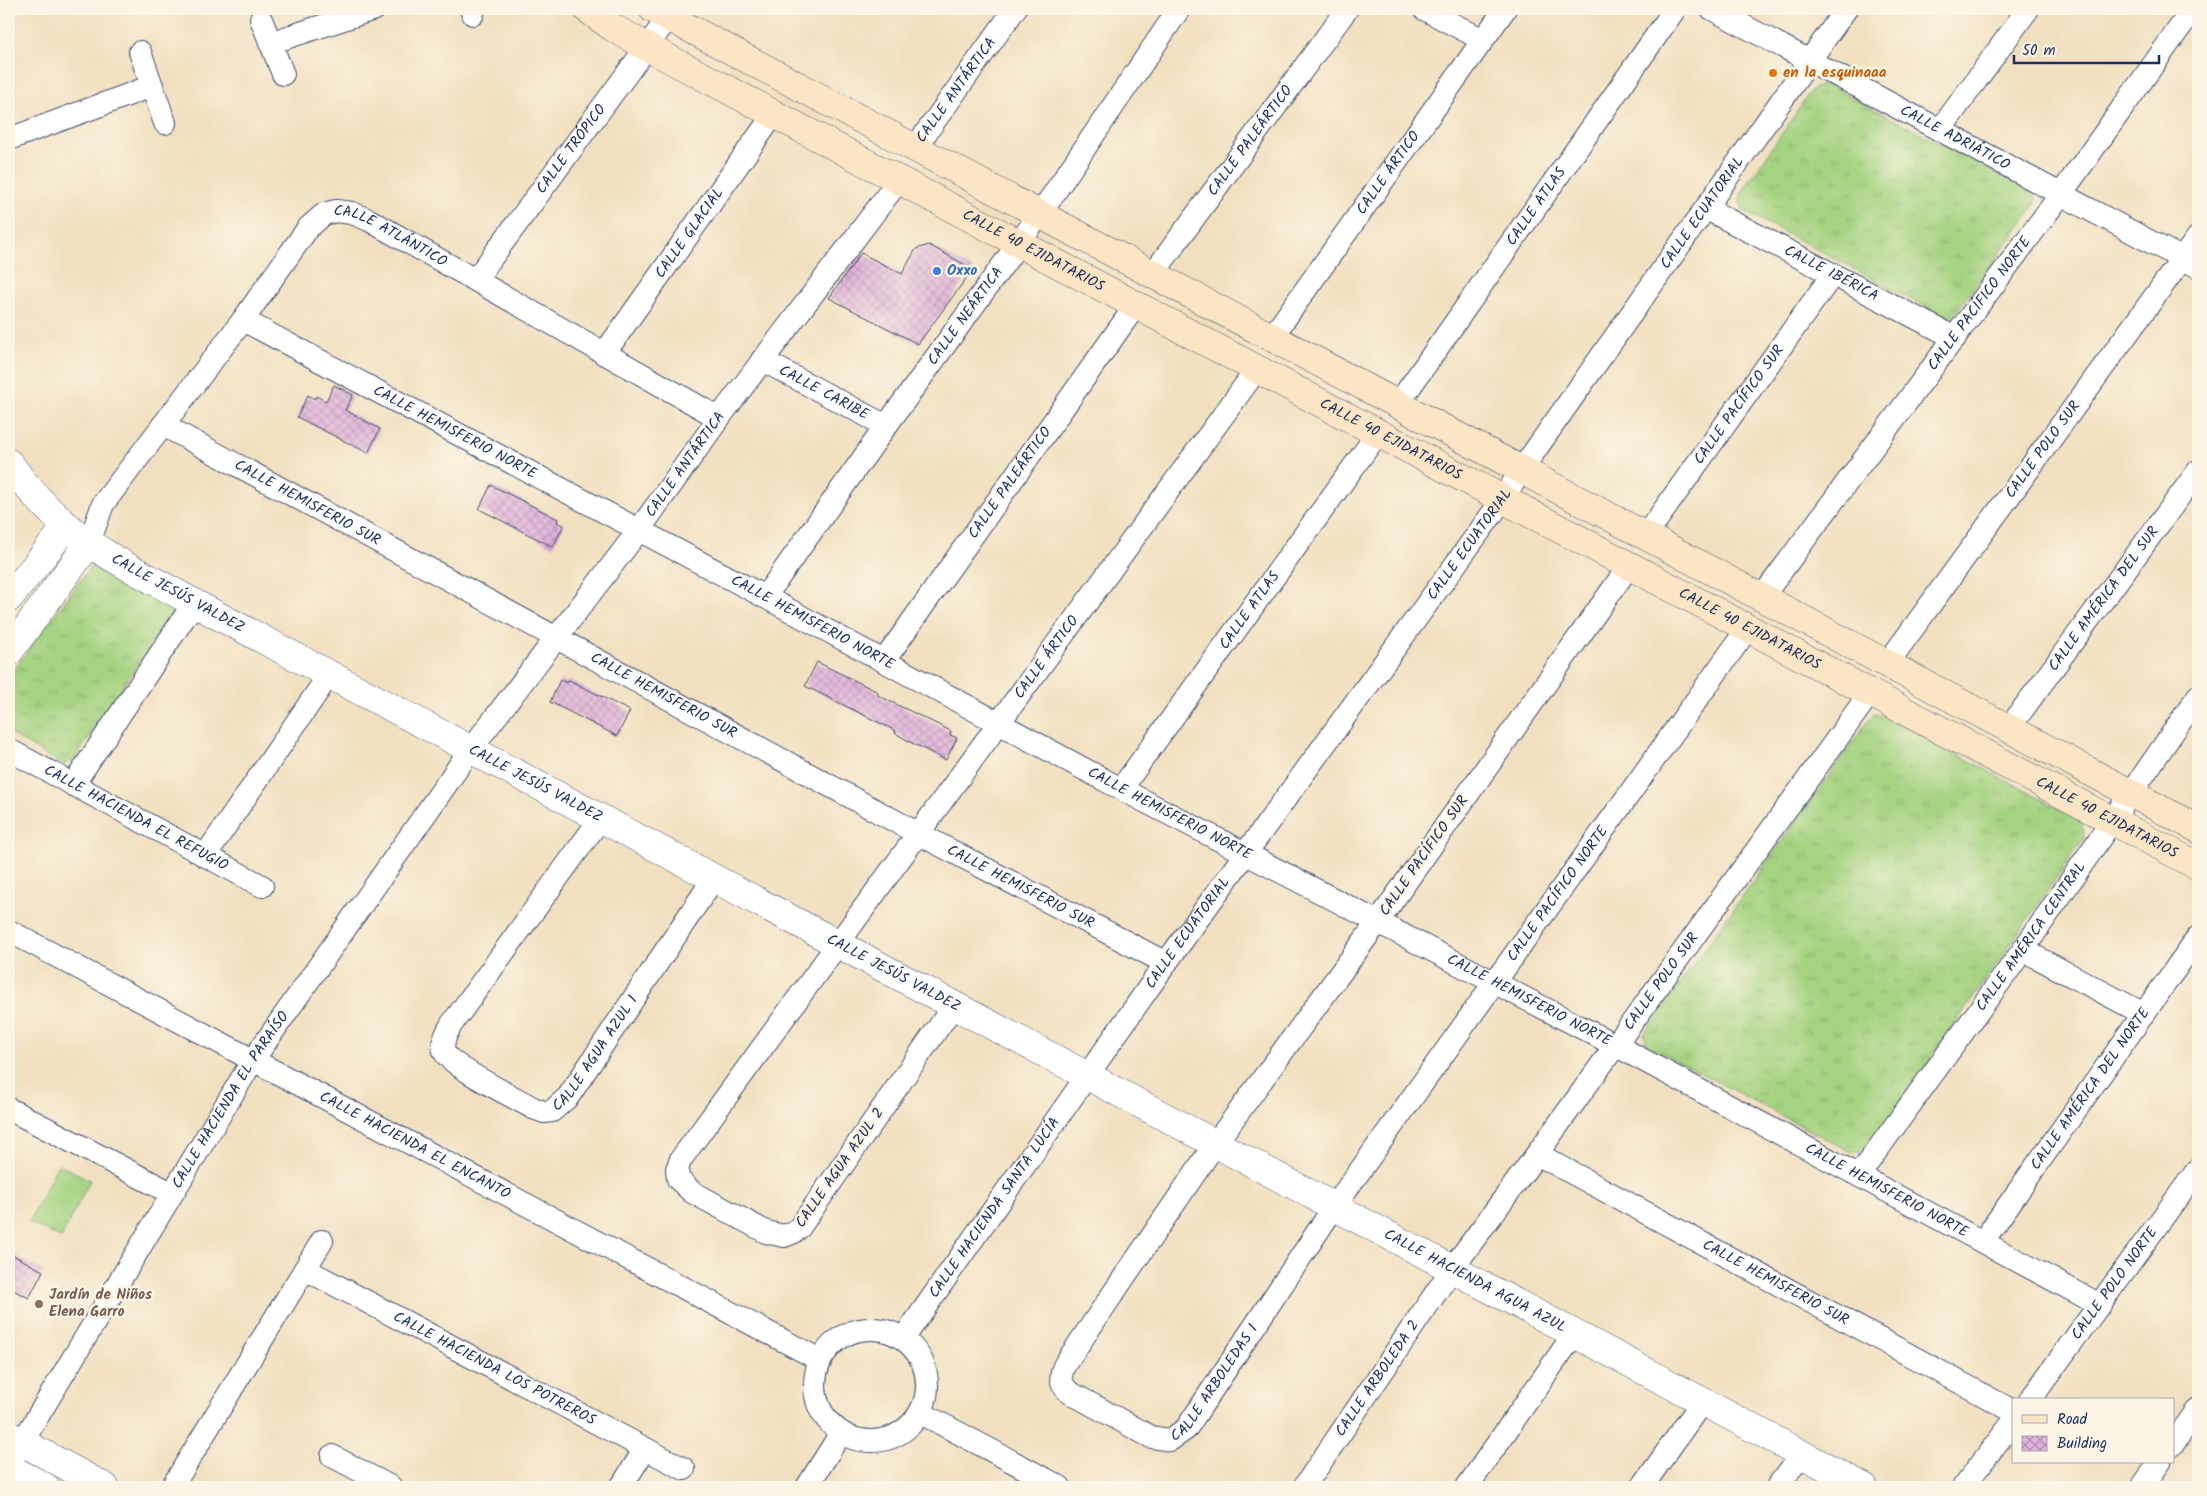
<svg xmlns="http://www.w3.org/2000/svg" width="2207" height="1496" viewBox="0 0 2207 1496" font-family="Kalam,sans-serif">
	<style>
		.grass { fill: url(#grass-tufts); stroke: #608170 }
		.pitch { fill: #a5d381; stroke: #608170 }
		.building { fill: url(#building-cross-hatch) }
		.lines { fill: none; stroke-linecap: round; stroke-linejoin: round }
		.minor-casing { stroke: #3b4a6d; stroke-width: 24 }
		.tertiary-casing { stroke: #3b4a6d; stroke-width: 29 }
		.secondary-casing { stroke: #3b4a6d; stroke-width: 29 }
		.minor { stroke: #fff; stroke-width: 22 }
		.tertiary { stroke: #fff; stroke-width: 28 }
		.secondary { stroke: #fce5c4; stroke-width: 28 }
		.food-dot { fill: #e8710a; stroke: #fcf5e5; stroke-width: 2 }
		.shop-dot { fill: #3f7fe0; stroke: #fcf5e5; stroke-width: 2 }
		.education-dot { fill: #8d6e63; stroke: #fcf5e5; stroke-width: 2 }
		.labels { text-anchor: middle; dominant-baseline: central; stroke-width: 5; stroke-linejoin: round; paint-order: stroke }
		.food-label { font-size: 15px; font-weight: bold; fill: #c56008; stroke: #fcf5e5; text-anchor: start }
		.street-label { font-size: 15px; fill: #1b2f5e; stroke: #fcf5e5 }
		.shop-label { font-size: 15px; font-weight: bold; fill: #366cbe; stroke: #fcf5e5; text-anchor: start }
		.education-label { font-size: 15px; font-weight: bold; fill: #785e54; stroke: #fcf5e5; text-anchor: start }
	</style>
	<defs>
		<pattern id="grass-tufts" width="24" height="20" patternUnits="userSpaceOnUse" patternTransform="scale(1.25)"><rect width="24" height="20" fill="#a5d381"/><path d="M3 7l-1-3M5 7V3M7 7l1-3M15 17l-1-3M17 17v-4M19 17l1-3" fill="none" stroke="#8db572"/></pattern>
		<pattern id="building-cross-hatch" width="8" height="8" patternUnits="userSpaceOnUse" patternTransform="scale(1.25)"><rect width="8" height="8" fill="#e0b0da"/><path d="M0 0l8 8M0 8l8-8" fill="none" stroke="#b590b4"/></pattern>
	</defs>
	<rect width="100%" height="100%" fill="#fcf5e5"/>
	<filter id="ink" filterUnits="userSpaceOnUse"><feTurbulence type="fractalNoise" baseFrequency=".02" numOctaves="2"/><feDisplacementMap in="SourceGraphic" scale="10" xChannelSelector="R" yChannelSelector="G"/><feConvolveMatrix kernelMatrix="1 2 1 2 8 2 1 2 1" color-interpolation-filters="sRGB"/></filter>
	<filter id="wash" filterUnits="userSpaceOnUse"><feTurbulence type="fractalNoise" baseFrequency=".0096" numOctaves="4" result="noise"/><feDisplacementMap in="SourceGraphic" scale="20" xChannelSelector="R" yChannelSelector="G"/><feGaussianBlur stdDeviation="1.12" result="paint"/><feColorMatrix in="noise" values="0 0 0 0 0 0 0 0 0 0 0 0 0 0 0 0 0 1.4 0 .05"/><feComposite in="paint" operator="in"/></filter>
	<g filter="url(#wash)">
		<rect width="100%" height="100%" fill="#f1e0c0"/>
		<!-- grass -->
		<g class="grass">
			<path d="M1826 84 2029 190 2035 196 2036 204 1953 316 1947 318 1744 211 1740 202 1741 194 1812 89Z"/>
			<path d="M93 564 100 566 166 600 173 611 74 760 63 765 9 733V676Z"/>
			<path d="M1873 714 1884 715 2082 821 2084 838 1867 1151 1851 1152 1647 1045 1644 1034Z"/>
		</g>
		<!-- pitch -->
		<path class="pitch" d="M58 1164 90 1180 61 1238 29 1223Z"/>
		<g id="blocks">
			<!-- building -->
			<g class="building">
				<path d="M929 245 973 269 918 344 829 298 861 253 902 274 916 249Z"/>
				<path d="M334 385 353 395 345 410 380 429 368 453 297 417 308 395 315 399 316 396 326 401Z"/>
				<path d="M491 485 558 519 557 522 564 525 553 547 479 509Z"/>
				<path d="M817 662 878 692 877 695 951 731 950 735 957 738 946 760 912 743 895 733 896 731 805 686Z"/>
				<path d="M560 680 567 683 569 680 630 711 617 736 550 702Z"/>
				<path d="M9 1253 43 1271 29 1298 9 1288Z"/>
			</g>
		</g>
	</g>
	<g filter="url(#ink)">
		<use href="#blocks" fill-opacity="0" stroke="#3b4a6d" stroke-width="1"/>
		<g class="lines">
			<defs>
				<g id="minor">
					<path d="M471 9 473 14"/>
					<path d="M1424 9 1483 40"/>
					<path id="s1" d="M1712 9 2198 267"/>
					<path d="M261 19 283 74"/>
					<path d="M270 43 374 9"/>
					<path d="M140 52 165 123"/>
					<path d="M1940 130 2028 9"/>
					<path d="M9 139 152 86"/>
					<path id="s2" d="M915 148 1015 9"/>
					<path id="s3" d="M1707 209 1955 338"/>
					<path id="s4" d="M1153 274 1347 9"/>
					<path id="s5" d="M476 279 668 18"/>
					<path id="s6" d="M243 320 765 597 1121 789 1615 1045 2100 1305"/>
					<path id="s7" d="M1272 337 1505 9"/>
					<path id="s8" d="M604 354 774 114"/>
					<path id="s9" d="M762 360 886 426"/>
					<path id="s10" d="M1398 404 1675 9"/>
					<path id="s11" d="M163 425 919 834 1166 963"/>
					<path id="s12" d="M1646 535 1833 274"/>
					<path id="s13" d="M89 543 103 504 243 320 308 228 324 214 336 211 352 213 369 220 719 418"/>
					<path id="s14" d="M1629 566 1377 923 1215 1144 1065 1364C1059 1376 1060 1383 1069 1392L1151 1437 1170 1440 1186 1429 1334 1207 1748 628"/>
					<path id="s15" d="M765 597 886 426 1040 214 1179 9"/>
					<path id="s16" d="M1762 597 2061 194 2193 9"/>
					<path id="s17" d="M884 661 1136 305"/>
					<path id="s18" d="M1887 664 2198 237"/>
					<path id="s19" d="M2009 728 2198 471"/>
					<path id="s20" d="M9 750 262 886"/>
					<path d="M73 785 194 603"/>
					<path id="s21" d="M1121 789 1378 433"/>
					<path id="s22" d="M601 818 451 1025C447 1033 441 1042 444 1051 449 1066 516 1098 533 1108L544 1112 552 1111 568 1097 714 878"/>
					<path d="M205 856 329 675"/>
					<path id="s23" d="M9 931 820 1360"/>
					<path d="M2023 950 2144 1014"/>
					<path id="s24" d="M954 1005 800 1227 794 1232 784 1236 766 1232 692 1192 678 1179 677 1169 681 1159 1257 369"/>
					<path d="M9 1109 171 1193"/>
					<path id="s25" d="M1537 1154 2013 1411"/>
					<path id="s26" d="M1859 1175 2023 950 2198 696"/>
					<path id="s27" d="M1983 1241 2198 937"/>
					<path id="s28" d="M305 1269 684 1469"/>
					<circle cx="871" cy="1385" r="56"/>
					<path id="s29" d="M903 1339 1166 963 1503 499 1522 469 1846 9"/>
					<path id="s30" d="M2030 1400 2198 1169"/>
					<path d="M921 1413 1060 1487"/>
					<path d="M2173 1444 2198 1409"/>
					<path d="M332 1456 391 1487"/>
					<path id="s31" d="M9 1464 253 1060 471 749 639 530 719 418 899 180"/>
					<path d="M172 1487 322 1241"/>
					<path d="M621 1487 645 1449"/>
					<path d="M807 1487 841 1433"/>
					<path id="s32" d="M1304 1487 1452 1269 1537 1154 1870 693"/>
					<path d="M1467 1487 1574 1334"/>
					<path d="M1642 1487 1702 1402"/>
					<path d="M1777 1487 1802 1454"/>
					<path d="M1963 1487 2013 1422"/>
					<path d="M2142 1487 2160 1462"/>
				</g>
				<g id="tertiary">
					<path id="s33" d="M9 463C25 485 44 507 66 525 100 555 154 580 194 603L1864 1487"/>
					<path d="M9 598 67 526"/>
					<path d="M9 652 89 543"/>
					<path d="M9 1435 105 1487"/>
					<path d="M9 1468 45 1487"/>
				</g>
				<g id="secondary">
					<path id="s34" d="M587 9 612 27 647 47 2198 866"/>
					<path d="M653 9 2198 829"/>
				</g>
			</defs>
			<!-- minor casing -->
			<use href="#minor" class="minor-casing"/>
			<!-- tertiary casing -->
			<use href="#tertiary" class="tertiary-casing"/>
			<!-- secondary casing -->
			<use href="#secondary" class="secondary-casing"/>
			<!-- minor -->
			<use href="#minor" class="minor"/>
			<!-- tertiary -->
			<use href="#tertiary" class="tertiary"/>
			<!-- secondary -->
			<use href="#secondary" class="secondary"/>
		</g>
	</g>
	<!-- markers -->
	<circle class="food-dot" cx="1773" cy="73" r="5"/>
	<circle class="shop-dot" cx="937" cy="271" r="5"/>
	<circle class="education-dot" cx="39" cy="1304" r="5"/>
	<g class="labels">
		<!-- food labels -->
		<g class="food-label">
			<text x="1783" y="73">en la esquinaaa</text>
		</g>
		<!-- street labels -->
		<g class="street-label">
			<text stroke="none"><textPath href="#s2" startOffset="71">CALLE ANTÁRTICA</textPath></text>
			<text stroke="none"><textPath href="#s1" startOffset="275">CALLE ADRIÁTICO</textPath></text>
			<text stroke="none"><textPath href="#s4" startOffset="165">CALLE PALEÁRTICO</textPath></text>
			<text stroke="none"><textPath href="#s5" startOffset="161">CALLE TRÓPICO</textPath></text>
			<text stroke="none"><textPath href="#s7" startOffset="201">CALLE ÁRTICO</textPath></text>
			<text stroke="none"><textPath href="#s10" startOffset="241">CALLE ATLAS</textPath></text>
			<text stroke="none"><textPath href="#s29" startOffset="1381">CALLE ECUATORIAL</textPath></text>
			<text stroke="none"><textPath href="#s8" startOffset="148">CALLE GLACIAL</textPath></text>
			<text stroke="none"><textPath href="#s13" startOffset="479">CALLE ATLÁNTICO</textPath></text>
			<text stroke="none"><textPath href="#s34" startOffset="508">CALLE 40 EJIDATARIOS</textPath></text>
			<text stroke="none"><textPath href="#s3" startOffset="140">CALLE IBÉRICA</textPath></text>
			<text stroke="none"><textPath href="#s16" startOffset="365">CALLE PACÍFICO NORTE</textPath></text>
			<text stroke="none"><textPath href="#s15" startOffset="345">CALLE NEÁRTICA</textPath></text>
			<text stroke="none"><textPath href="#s9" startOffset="70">CALLE CARIBE</textPath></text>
			<text stroke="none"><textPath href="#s12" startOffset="160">CALLE PACÍFICO SUR</textPath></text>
			<text stroke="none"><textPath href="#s6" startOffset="240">CALLE HEMISFERIO NORTE</textPath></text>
			<text stroke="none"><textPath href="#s34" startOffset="912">CALLE 40 EJIDATARIOS</textPath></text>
			<text stroke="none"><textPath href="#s18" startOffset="265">CALLE POLO SUR</textPath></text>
			<text stroke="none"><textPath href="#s31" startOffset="1208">CALLE ANTÁRTICA</textPath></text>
			<text stroke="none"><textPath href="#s17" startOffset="218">CALLE PALEÁRTICO</textPath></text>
			<text stroke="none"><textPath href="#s11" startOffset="164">CALLE HEMISFERIO SUR</textPath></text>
			<text stroke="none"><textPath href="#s29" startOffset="976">CALLE ECUATORIAL</textPath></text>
			<text stroke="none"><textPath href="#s33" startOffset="216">CALLE JESÚS VALDEZ</textPath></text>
			<text stroke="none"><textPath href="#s19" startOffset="160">CALLE AMÉRICA DEL SUR</textPath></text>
			<text stroke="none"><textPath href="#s21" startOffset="220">CALLE ATLAS</textPath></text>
			<text stroke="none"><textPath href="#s6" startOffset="645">CALLE HEMISFERIO NORTE</textPath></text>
			<text stroke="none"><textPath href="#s34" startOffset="1318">CALLE 40 EJIDATARIOS</textPath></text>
			<text stroke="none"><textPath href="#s24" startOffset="1052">CALLE ÁRTICO</textPath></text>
			<text stroke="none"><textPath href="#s11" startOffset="569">CALLE HEMISFERIO SUR</textPath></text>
			<text stroke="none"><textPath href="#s33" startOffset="621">CALLE JESÚS VALDEZ</textPath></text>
			<text stroke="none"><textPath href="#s6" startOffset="1050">CALLE HEMISFERIO NORTE</textPath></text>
			<text stroke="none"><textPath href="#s20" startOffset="144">CALLE HACIENDA EL REFUGIO</textPath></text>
			<text stroke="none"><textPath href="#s34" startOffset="1722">CALLE 40 EJIDATARIOS</textPath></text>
			<text transform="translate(1424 856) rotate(-55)">CALLE PACÍFICO SUR</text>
			<text stroke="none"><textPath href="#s11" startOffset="974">CALLE HEMISFERIO SUR</textPath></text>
			<text stroke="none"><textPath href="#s14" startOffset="1792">CALLE PACÍFICO NORTE</textPath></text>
			<text stroke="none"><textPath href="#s29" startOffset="496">CALLE ECUATORIAL</textPath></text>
			<text stroke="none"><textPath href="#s26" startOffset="294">CALLE AMÉRICA CENTRAL</textPath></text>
			<text stroke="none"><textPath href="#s33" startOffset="1026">CALLE JESÚS VALDEZ</textPath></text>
			<text stroke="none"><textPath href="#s32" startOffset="619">CALLE POLO SUR</textPath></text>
			<text stroke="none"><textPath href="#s6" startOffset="1455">CALLE HEMISFERIO NORTE</textPath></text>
			<text stroke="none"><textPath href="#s22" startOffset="482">CALLE AGUA AZUL 1</textPath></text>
			<text stroke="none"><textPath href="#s27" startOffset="186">CALLE AMÉRICA DEL NORTE</textPath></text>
			<text stroke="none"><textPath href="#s31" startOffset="426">CALLE HACIENDA EL PARAÍSO</textPath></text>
			<text stroke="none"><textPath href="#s23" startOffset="459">CALLE HACIENDA EL ENCANTO</textPath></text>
			<text transform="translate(840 1168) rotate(-55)">CALLE AGUA AZUL 2</text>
			<text stroke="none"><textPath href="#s6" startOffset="1860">CALLE HEMISFERIO NORTE</textPath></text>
			<text stroke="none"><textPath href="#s29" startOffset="160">CALLE HACIENDA SANTA LUCÍA</textPath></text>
			<text stroke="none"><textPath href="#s33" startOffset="1684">CALLE HACIENDA AGUA AZUL</textPath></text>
			<text stroke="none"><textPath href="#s25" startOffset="271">CALLE HEMISFERIO SUR</textPath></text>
			<text stroke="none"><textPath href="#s30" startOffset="144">CALLE POLO NORTE</textPath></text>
			<text stroke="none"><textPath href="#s28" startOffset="214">CALLE HACIENDA LOS POTREROS</textPath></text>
			<text stroke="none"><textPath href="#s32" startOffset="131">CALLE ARBOLEDA 2</textPath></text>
			<text stroke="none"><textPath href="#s14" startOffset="1194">CALLE ARBOLEDAS 1</textPath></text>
		</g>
		<!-- shop labels -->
		<g class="shop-label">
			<text x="947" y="271">Oxxo</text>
		</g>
		<!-- education labels -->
		<g class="education-label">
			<text x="49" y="1295">Jardín de Niños<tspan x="49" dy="17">Elena Garro</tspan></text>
		</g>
	</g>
	<!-- margin -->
	<rect width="2207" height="1496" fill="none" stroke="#fcf5e5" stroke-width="30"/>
	<!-- legend -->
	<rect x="2012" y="1398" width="162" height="65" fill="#fcf5e5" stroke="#a2a6af"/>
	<rect x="2022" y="1415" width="25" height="8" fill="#fce5c4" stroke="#a2a6af"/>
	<text x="2057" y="1424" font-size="15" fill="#1b2f5e">Road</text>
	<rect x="2022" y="1436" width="25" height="15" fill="url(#building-cross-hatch)" stroke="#a2a6af"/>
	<text x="2057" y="1448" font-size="15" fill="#1b2f5e">Building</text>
	<!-- scale -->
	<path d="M2014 55v8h145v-8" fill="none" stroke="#1b2f5e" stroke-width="2.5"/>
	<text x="2022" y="55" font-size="15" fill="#1b2f5e" stroke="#fcf5e5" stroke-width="4" paint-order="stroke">50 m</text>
</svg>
